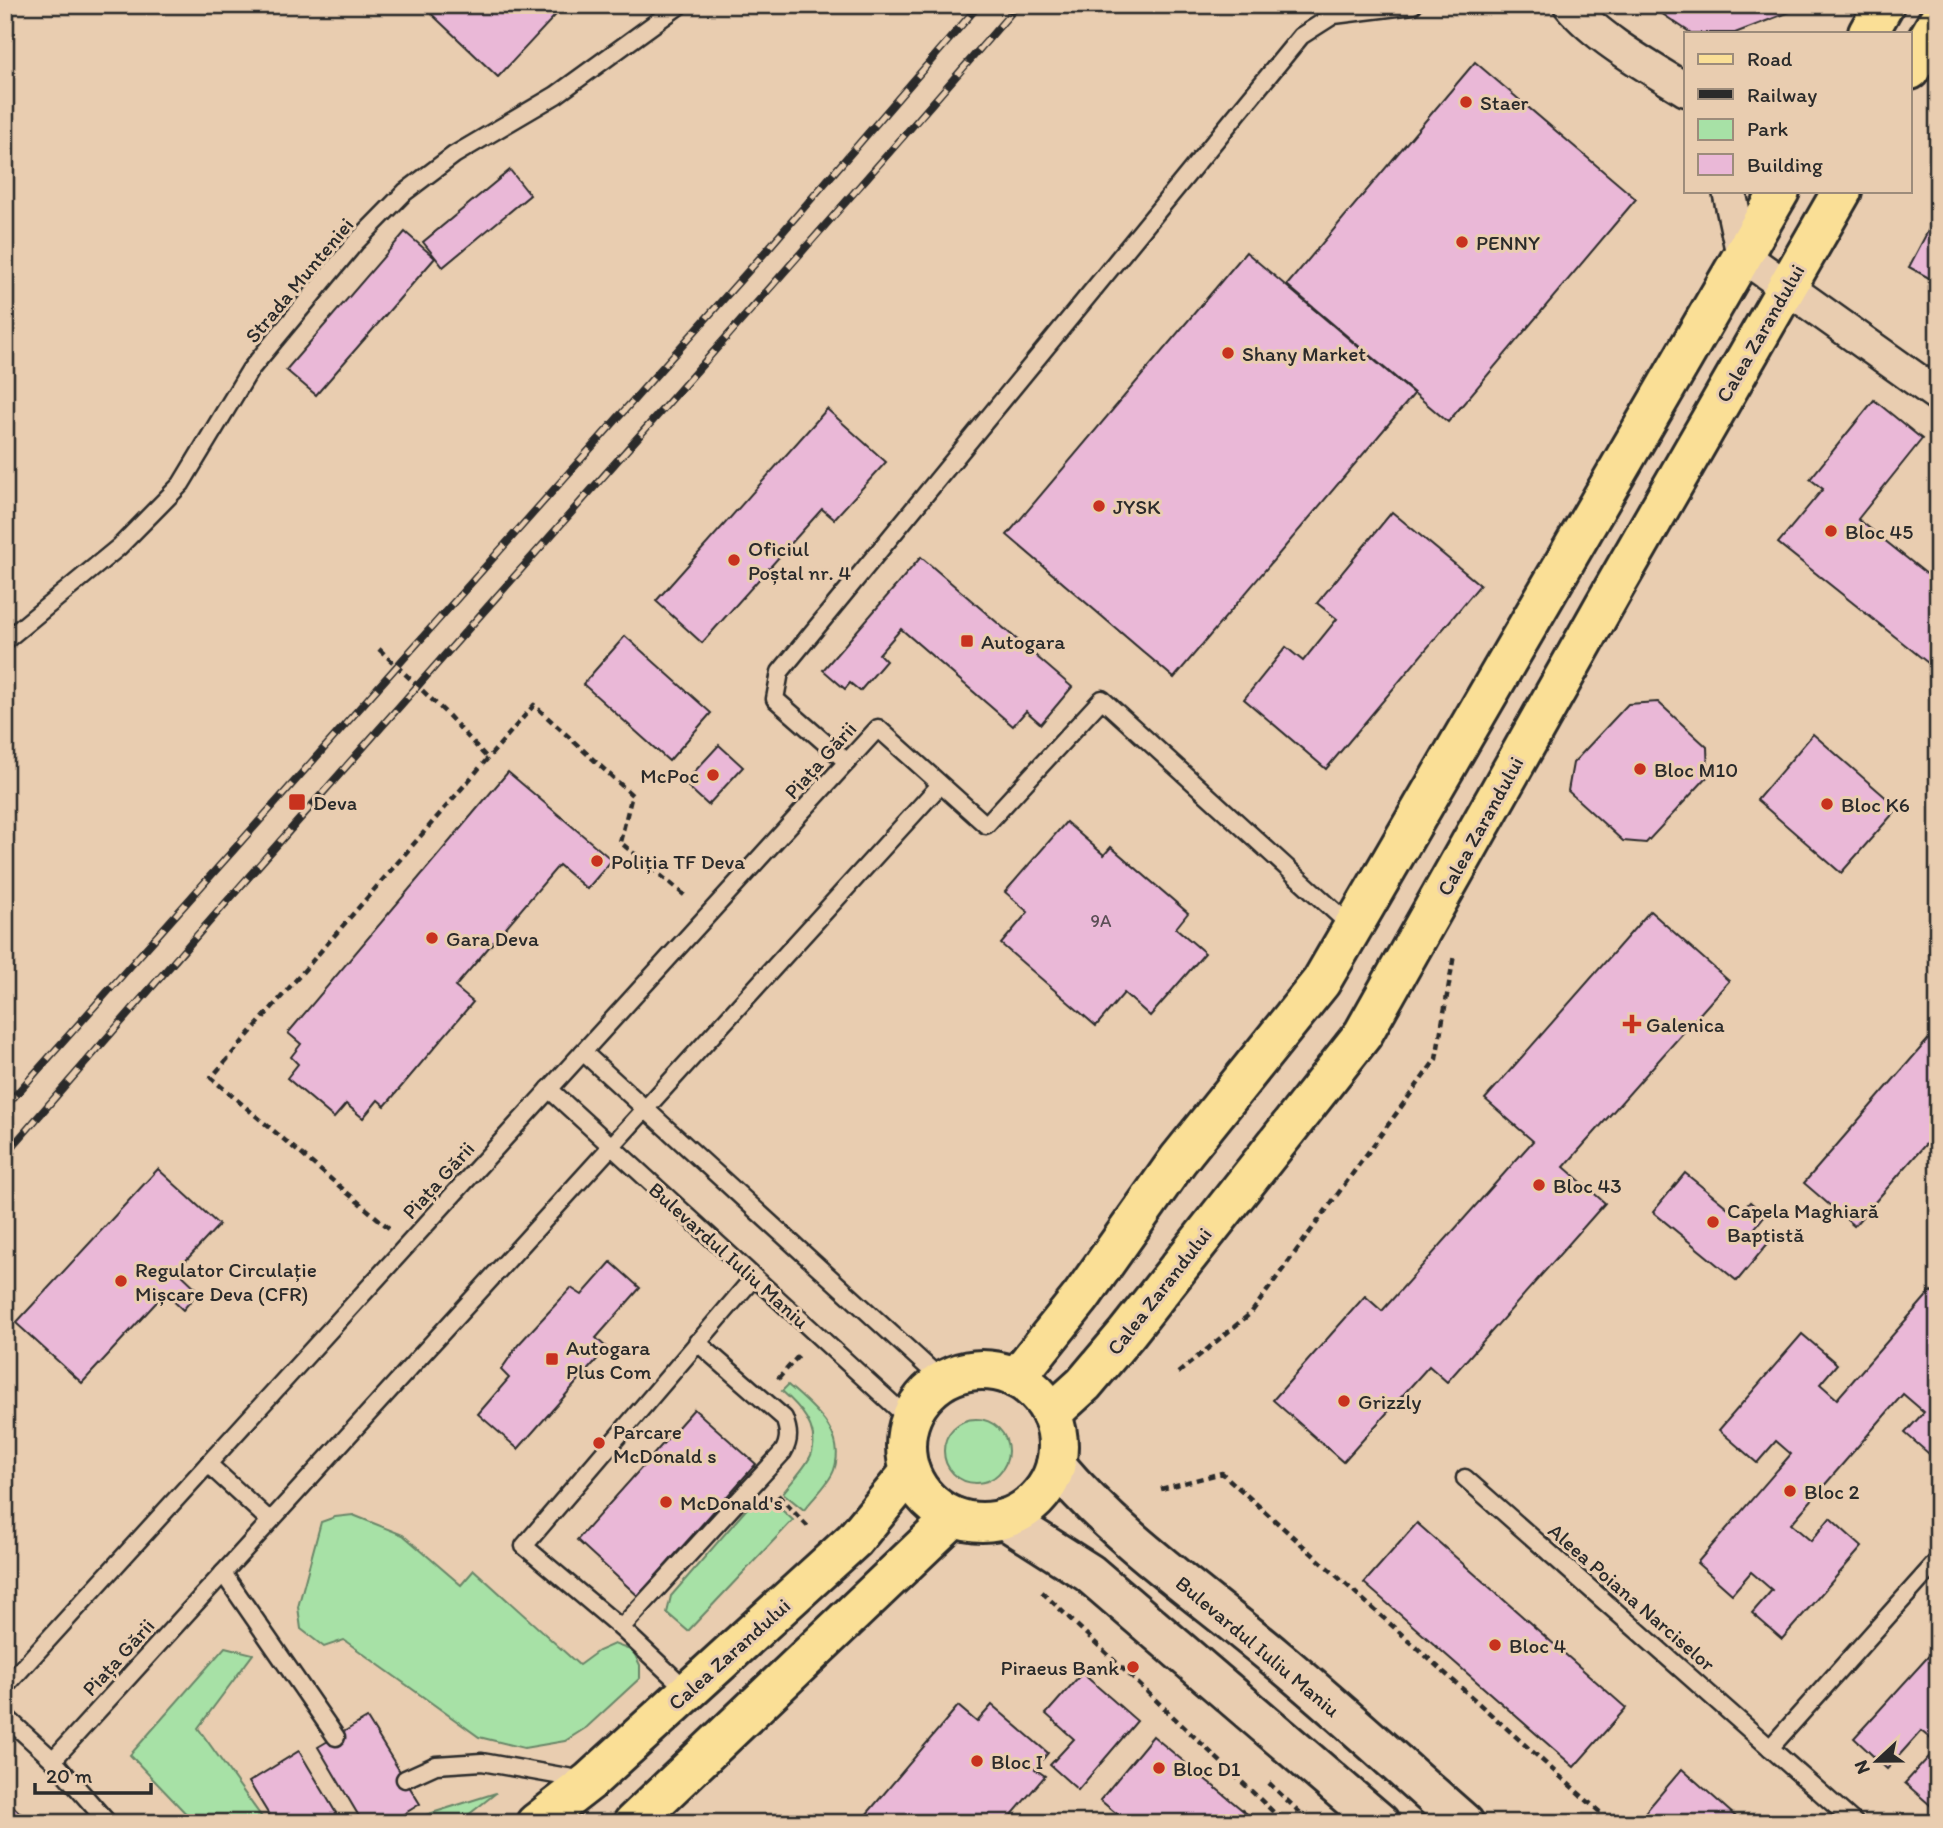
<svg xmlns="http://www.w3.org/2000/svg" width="1943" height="1828" viewBox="0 0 1943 1828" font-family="Itim,sans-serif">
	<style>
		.green { fill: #a7e1a6; stroke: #698668; stroke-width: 2 }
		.building { fill: #eab8d7; stroke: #2b2b2b; stroke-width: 2 }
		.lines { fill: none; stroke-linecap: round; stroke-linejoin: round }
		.service-casing { stroke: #2b2b2b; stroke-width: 21 }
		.minor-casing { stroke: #2b2b2b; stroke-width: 37 }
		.secondary-casing { stroke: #2b2b2b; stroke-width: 44 }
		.primary-casing { stroke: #2b2b2b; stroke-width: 44 }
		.path { stroke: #2b2b2b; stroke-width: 4.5; stroke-dasharray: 7 5; stroke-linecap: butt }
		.service { stroke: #e9cdb0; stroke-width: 16 }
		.minor { stroke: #e9cdb0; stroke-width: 32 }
		.secondary { stroke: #e9cdb0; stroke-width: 38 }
		.primary { stroke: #fadf96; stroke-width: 38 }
		.rail-casing { stroke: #2b2b2b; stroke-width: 8 }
		.rail { stroke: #e9cdb0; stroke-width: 5; stroke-dasharray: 16; stroke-linecap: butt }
		.poi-dot { fill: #c8321e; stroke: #e9cdb0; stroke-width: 2.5 }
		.labels { text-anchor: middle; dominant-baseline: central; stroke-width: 6; stroke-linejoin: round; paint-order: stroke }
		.number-label { font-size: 18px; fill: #5b4e56 }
		.poi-label { font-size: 21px; fill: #2b2b2b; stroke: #e9cdb0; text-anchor: start }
		.street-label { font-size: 21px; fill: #2b2b2b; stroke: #e9cdb0 }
	</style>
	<rect width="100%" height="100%" fill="#e9cdb0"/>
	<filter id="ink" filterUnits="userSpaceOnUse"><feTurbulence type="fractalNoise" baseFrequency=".0143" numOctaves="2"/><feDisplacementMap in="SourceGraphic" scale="14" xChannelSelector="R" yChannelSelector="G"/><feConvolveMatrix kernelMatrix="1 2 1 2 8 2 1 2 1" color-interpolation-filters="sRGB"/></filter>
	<g filter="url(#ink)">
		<!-- green -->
		<g class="green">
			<path d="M788 1385C813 1407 847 1433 834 1470 829 1484 813 1498 804 1510L783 1493C790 1483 810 1463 812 1452 819 1427 799 1406 782 1391Z"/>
			<circle cx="976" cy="1451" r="32"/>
			<path d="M765 1501 773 1502 793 1520 688 1631 667 1613 671 1596 750 1505Z"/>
			<path d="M353 1515 403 1535 461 1585 474 1570 579 1665 598 1651 614 1644 633 1651 640 1665V1678L587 1727 565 1741 524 1748 479 1737 344 1640 324 1647 301 1629 298 1607 321 1522 335 1517Z"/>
			<path d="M225 1647 253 1654 198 1728 266 1823H195L130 1755Z"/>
			<path d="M496 1793 458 1823H408L413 1819Z"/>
		</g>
		<!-- building -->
		<g class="building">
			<path d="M422 5H565L498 77Z"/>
			<path d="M1649 5H1808L1735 33H1691Z"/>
			<path d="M1475 62 1636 199 1448 422 1287 285Z"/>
			<path d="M510 170 530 195 443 267 423 242Z"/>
			<path d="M1938 212V283L1909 267Z"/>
			<path d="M405 232 435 258 316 395 286 370Z"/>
			<path d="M1246 252 1414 394 1174 678 1007 535Z"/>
			<path d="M1874 400 1922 439 1858 519 1938 583V671L1778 543 1823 489 1810 479Z"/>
			<path d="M827 409 886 462 834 519 822 509 702 643 656 601Z"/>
			<path d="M1392 512 1480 585 1326 769 1244 699 1286 647 1303 661 1337 619 1317 603Z"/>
			<path d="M921 557 1072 687 1041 724 1026 711 1013 726 901 629 879 654 886 661 860 691 850 683 845 689 823 670Z"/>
			<path d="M625 636 711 713 669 761 583 684Z"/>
			<path d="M1658 702 1707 747 1708 776 1646 843 1623 841 1568 791 1573 763 1628 704Z"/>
			<path d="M1813 734 1898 808 1841 873 1757 800Z"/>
			<path d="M719 745 743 767 708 805 684 783Z"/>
			<path d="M508 772 612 860 587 889 559 865 455 987 473 1002 385 1106 378 1100 363 1118 346 1104 334 1118 287 1078 298 1064 291 1057 301 1044 288 1033Z"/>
			<path d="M1066 822 1104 855 1111 847 1188 913 1176 928 1205 953 1150 1016 1124 993 1096 1026 1001 944 1028 912 1005 892Z"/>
			<path d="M1650 911 1729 981 1564 1167 1605 1203 1447 1382 1429 1366 1343 1462 1273 1400 1365 1296 1382 1311 1533 1141 1485 1099Z"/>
			<path d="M1938 1028V1130L1854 1226 1804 1183Z"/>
			<path d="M158 1169 219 1225 177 1270 199 1291 183 1310 165 1293 82 1383 16 1323Z"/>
			<path d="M1685 1173 1738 1216 1750 1202 1765 1215 1754 1229 1769 1242 1737 1281 1653 1212Z"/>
			<path d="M611 1262 640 1288 596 1338 607 1348 518 1449 478 1414 509 1378 501 1370 518 1345 571 1288 582 1295Z"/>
			<path d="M1931 1291 1938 1297V1458L1936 1460 1905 1433 1924 1412 1903 1394 1791 1524 1811 1541 1830 1518 1862 1547 1782 1639 1752 1613 1772 1590 1751 1572 1732 1594 1697 1563 1791 1454 1776 1441 1757 1463 1719 1430 1802 1334 1837 1364 1820 1384 1837 1399Z"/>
			<path d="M694 1409 756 1464 638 1596 577 1540Z"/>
			<path d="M1417 1523 1626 1708 1574 1767 1364 1583Z"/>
			<path d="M1936 1648 1938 1650V1745L1921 1731 1887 1769 1854 1738Z"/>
			<path d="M1082 1673 1137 1721 1078 1790 1050 1765 1074 1739 1046 1714Z"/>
			<path d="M992 1705 1048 1753 1035 1769 1045 1776 1005 1823H875L866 1815 958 1706 977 1722Z"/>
			<path d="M367 1718 420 1804 389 1823H363L318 1747Z"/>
			<path d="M1153 1736 1258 1823H1128L1100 1800Z"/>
			<path d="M1938 1747V1812L1905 1783Z"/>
			<path d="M299 1751 342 1823H274L249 1782Z"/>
			<path d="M1682 1769 1743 1823H1636Z"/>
			<path d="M5 1798 30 1823H5Z"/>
		</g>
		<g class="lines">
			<defs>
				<g id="service">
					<path d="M5 641 119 547 181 484 250 370 355 243 405 192 454 155 556 95 680 5"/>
					<path d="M847 762 775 699 780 672 1301 36 1334 15 1413 5"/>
					<path d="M583 1052 942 1380"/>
					<path d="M549 1089 910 1420"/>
					<path d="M697 1342 784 1418C789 1431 790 1440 783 1452L621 1628 524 1546 754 1277"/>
					<path d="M208 1464 270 1521"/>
					<path d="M1465 1478 1855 1823"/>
					<path d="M223 1573 336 1737"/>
					<path d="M621 1628 688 1691"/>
					<path d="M5 1687 878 728 986 825 1102 699 1352 927"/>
					<path d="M5 1716 53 1760 940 785"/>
					<path d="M1770 1748 1938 1560"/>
					<path d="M53 1760 108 1823"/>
					<path d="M405 1779 436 1765 482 1762 584 1780"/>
				</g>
				<g id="minor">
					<path d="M1570 5C1597 38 1649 67 1686 90"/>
					<path d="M1729 191 1743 256 1938 395"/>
				</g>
				<g id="secondary">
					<path d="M1056 1465C1119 1540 1201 1595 1276 1658 1340 1711 1401 1768 1464 1823"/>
					<path d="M1004 1519 1089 1573 1380 1823"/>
				</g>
				<g id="primary">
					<path d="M1868 33 1884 5"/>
					<path d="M1910 70 1938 21"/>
					<circle cx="982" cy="1446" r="76"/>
					<path d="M1016 1378 1081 1297 1178 1160 1321 982 1780 191"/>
					<path d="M1051 1414 1084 1384 1127 1333 1363 1034 1614 588 1842 191"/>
					<path d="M536 1823 590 1781 854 1540 910 1472"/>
					<path d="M633 1823 954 1517"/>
				</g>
			</defs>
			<!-- service casing -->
			<use href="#service" class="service-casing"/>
			<!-- minor casing -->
			<use href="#minor" class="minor-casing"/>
			<!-- secondary casing -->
			<use href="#secondary" class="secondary-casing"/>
			<!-- primary casing -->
			<use href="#primary" class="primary-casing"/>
			<!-- path -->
			<g class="path">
				<path d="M379 649 448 715 488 759"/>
				<path d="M389 1228 211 1078 534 705 632 795 620 842 688 898"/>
				<path d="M1178 1373 1251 1313 1436 1059 1454 955"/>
				<path d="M778 1379 800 1354"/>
				<path d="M1161 1489 1222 1473 1612 1823"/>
				<path d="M778 1495 810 1529"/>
				<path d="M1042 1592 1285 1823"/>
				<path d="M1269 1783 1311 1823"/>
			</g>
			<!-- service -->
			<use href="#service" class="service"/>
			<!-- minor -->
			<use href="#minor" class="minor"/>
			<!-- secondary -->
			<use href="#secondary" class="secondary"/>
			<!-- primary -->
			<use href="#primary" class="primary"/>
			<defs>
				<g id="rail">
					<path d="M5 1107 767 250 979 5"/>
					<path d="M5 1155C340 769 683 391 1018 5"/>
				</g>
			</defs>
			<!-- rail casing -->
			<use href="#rail" class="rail-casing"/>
			<!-- rail -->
			<use href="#rail" class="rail"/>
		</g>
	</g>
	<!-- markers -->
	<g class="poi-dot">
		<circle cx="1466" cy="102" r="7"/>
		<circle cx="1462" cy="242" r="7"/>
		<circle cx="1228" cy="353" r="7"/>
		<circle cx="1099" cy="506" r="7"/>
		<circle cx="1831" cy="531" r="7"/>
		<circle cx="734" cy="560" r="7"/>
		<rect x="960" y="634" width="14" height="14" rx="3.5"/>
		<circle cx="1640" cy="769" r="7"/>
		<circle cx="713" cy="775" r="7"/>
		<rect x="288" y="793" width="18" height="18" rx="3.5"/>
		<circle cx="1827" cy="804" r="7"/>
		<circle cx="597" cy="861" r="7"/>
		<circle cx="432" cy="938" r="7"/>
		<path d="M1628.5 1013.5h7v7h7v7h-7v7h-7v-7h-7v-7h7z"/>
		<circle cx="1539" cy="1185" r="7"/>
		<circle cx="1713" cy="1222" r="7"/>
		<circle cx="121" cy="1281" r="7"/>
		<rect x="545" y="1352" width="14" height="14" rx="3.5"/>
		<circle cx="1344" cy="1401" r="7"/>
		<circle cx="599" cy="1443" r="7"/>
		<circle cx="1790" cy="1491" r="7"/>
		<circle cx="666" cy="1502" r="7"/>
		<circle cx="1495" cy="1645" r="7"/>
		<circle cx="1133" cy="1667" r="7"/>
		<circle cx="977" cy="1761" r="7"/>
		<circle cx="1159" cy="1768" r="7"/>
	</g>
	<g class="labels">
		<!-- number labels -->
		<g class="number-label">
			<text x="1101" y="921">9A</text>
		</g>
		<!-- poi labels -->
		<g class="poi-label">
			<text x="1480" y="102">Staer</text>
			<text x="1476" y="242">PENNY</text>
			<text x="1242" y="353">Shany Market</text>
			<text x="1113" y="506">JYSK</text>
			<text x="1845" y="531">Bloc 45</text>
			<text x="748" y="548">Oficiul<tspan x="748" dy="24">Poștal nr. 4</tspan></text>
			<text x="981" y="641">Autogara</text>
			<text x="1654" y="769">Bloc M10</text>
			<text x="699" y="775" text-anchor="end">McPoc</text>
			<text x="313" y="802">Deva</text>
			<text x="1841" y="804">Bloc K6</text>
			<text x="611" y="861">Poliția TF Deva</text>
			<text x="446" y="938">Gara Deva</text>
			<text x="1646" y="1024">Galenica</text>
			<text x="1553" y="1185">Bloc 43</text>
			<text x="1727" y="1210">Capela Maghiară<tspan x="1727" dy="24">Baptistă</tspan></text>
			<text x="135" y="1269">Regulator Circulație<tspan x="135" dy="24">Mișcare Deva (CFR)</tspan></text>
			<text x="566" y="1347">Autogara<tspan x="566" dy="24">Plus Com</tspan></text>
			<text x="1358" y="1401">Grizzly</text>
			<text x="613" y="1431">Parcare<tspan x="613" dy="24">McDonald s</tspan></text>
			<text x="1804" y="1491">Bloc 2</text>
			<text x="680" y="1502">McDonald's</text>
			<text x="1509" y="1645">Bloc 4</text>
			<text x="1119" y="1667" text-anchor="end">Piraeus Bank</text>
			<text x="991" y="1761">Bloc I</text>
			<text x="1173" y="1768">Bloc D1</text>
		</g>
		<!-- street labels -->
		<g class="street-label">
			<text transform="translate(299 280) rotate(-50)">Strada Munteniei</text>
			<text transform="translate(1760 333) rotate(-60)">Calea Zarandului</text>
			<text transform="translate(820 760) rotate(-48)">Piața Gării</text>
			<text transform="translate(1480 826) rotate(-61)">Calea Zarandului</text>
			<text transform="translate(438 1180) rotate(-48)">Piața Gării</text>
			<text transform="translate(729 1255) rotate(42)">Bulevardul Iuliu Maniu</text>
			<text transform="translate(1159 1291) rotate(-52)">Calea Zarandului</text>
			<text transform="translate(1632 1597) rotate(41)">Aleea Poiana Narciselor</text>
			<text transform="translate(1258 1646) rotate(40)">Bulevardul Iuliu Maniu</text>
			<text transform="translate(729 1654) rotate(-42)">Calea Zarandului</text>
			<text transform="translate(118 1657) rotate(-48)">Piața Gării</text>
		</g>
	</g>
	<!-- margin -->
	<rect width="1943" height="1828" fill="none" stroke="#e9cdb0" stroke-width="28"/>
	<rect x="14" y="14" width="1915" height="1800" fill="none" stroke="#2b2b2b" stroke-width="2.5" filter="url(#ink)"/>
	<!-- legend -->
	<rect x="1684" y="32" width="228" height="161" fill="#e9cdb0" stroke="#9d8c7b" stroke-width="2"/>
	<rect x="1698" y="54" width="35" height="10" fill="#fadf96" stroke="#9d8c7b" stroke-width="2"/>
	<text x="1747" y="66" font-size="21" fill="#2b2b2b">Road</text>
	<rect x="1698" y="89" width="35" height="10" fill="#2b2b2b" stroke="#9d8c7b" stroke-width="2"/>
	<text x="1747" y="102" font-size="21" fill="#2b2b2b">Railway</text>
	<rect x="1698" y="119" width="35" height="21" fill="#a7e1a6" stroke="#9d8c7b" stroke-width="2"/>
	<text x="1747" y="136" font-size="21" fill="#2b2b2b">Park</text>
	<rect x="1698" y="154" width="35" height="21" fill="#eab8d7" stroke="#9d8c7b" stroke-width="2"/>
	<text x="1747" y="172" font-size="21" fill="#2b2b2b">Building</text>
	<!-- north arrow -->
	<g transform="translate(1877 1761) rotate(248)" stroke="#e9cdb0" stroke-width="5" paint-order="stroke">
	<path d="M0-5L12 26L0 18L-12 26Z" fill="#2b2b2b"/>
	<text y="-10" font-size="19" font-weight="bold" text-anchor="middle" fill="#2b2b2b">N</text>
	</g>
	<!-- scale -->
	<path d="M35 1783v10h116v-10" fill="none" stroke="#2b2b2b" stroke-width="3.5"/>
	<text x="46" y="1783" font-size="21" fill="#2b2b2b" stroke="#e9cdb0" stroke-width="5" paint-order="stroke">20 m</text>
</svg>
